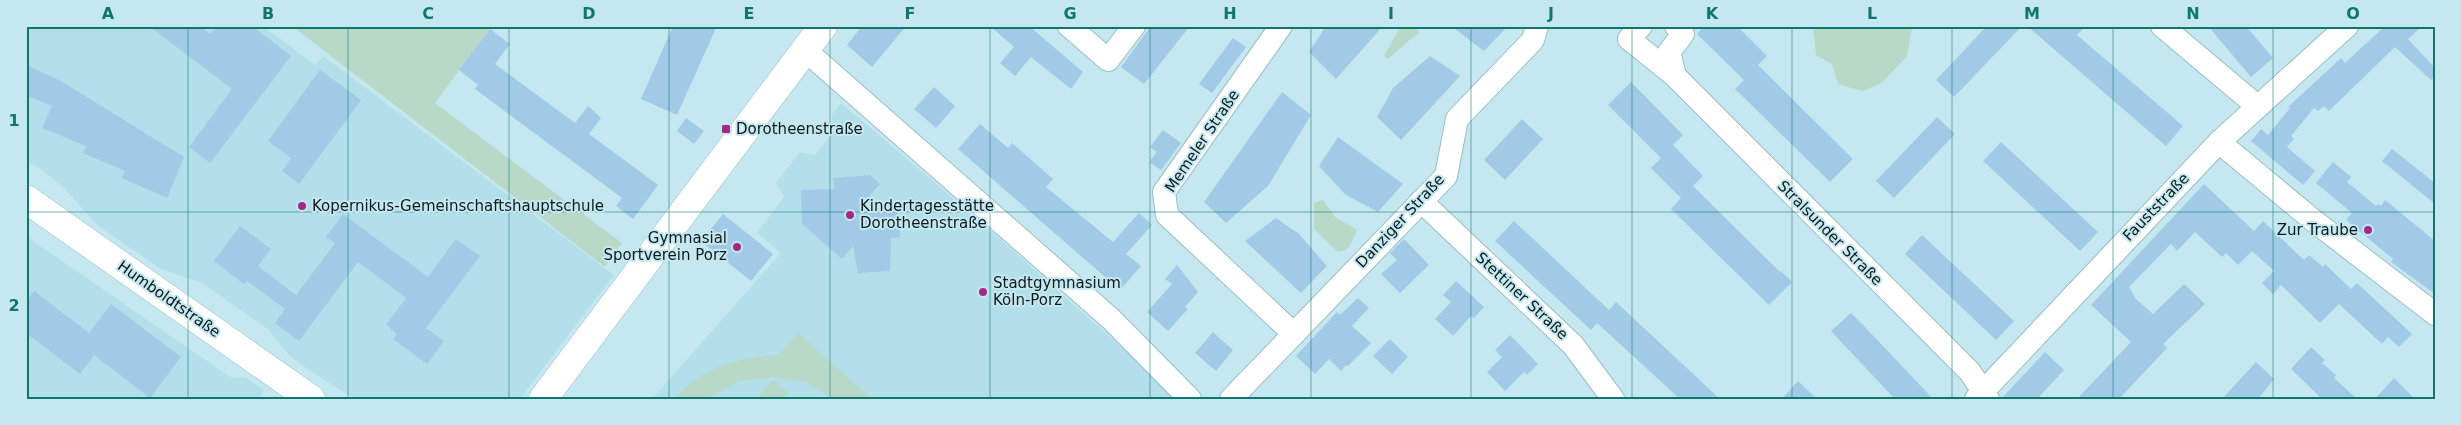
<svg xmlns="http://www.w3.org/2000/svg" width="2461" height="425" viewBox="0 0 2461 425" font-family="'DejaVu Sans',sans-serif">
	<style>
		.built { fill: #b2dfea }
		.green { fill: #b8d8c8 }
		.building { fill: #a1cae7 }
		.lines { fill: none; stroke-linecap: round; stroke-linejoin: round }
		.minor-casing { stroke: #9bbdc5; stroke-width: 24 }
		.tertiary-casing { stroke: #9bbdc5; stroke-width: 29 }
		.minor { stroke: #fff; stroke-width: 22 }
		.tertiary { stroke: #fff; stroke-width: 28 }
		.grid { fill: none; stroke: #0f766e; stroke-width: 1; stroke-opacity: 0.55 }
		.poi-dot { fill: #a12a83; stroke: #c5e8f0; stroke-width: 2 }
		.labels { text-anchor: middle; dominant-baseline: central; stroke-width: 4; stroke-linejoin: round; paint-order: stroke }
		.poi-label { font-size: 15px; fill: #0d1a1d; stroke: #c5e8f0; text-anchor: start }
		.street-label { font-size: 15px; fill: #0d1a1d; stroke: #c5e8f0 }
		.neatline { fill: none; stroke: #0f766e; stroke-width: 2 }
		.grid-label { font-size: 16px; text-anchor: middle; font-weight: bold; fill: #0f766e }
	</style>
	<rect width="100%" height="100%" fill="#c5e8f0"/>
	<!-- built -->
	<g class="built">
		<path d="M26 26H263L315 65 323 56 614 275 520 399H355L306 368 289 355 268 329 202 283 161 269 97 225 64 188 38 167 26 162Z"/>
		<path d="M841 103 974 216 1139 363 1173 399H652L781 253 757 233 784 197 776 183 800 152 815 155 833 133 832 114Z"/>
		<path d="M26 233 33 241 230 377 246 378 264 390 259 399H26Z"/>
	</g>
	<!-- green -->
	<g class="green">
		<path d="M292 26H492L435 103 622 243 605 267Z"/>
		<path d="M1401 26H1414L1419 32 1388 59 1384 56Z"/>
		<path d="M1813 26H1911L1912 28 1907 56 1882 83 1862 91 1838 84 1832 64 1816 55Z"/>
		<path d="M1323 200 1335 217 1357 230C1352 242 1351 250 1338 252L1314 229V203Z"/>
		<path d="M798 333 872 399H834L805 382 771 377 739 381 707 399H675C702 367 739 356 779 355Z"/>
		<path d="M773 380 788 393 783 399H757Z"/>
	</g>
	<!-- building -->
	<g class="building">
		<path d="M149 26H200L210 34 216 26H252L291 56 210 163 189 147 232 89Z"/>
		<path d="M673 26H717L677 115 641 99Z"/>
		<path d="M862 26H906L872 67 847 45Z"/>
		<path d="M990 26H1029L1083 72 1071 89 1031 57 1015 76 1000 63 1014 47Z"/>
		<path d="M1151 26H1190L1144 84 1121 67Z"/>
		<path d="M1326 26H1383L1336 79 1309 52Z"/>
		<path d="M1451 26H1508L1484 51Z"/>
		<path d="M1704 26H1737L1767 56 1758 65 1853 159 1830 182 1735 89 1744 80 1697 34Z"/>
		<path d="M1987 26H2022L1954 97 1936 80Z"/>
		<path d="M2027 26H2086L2077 35 2183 126 2166 146Z"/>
		<path d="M2208 26H2246L2273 58 2251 77Z"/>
		<path d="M2385 26H2422L2408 39 2435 68V77L2431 80 2395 47 2329 111 2324 106 2318 111 2314 108 2291 136 2294 139 2287 147 2315 171 2303 185 2251 141 2261 129 2268 135 2290 108 2288 107 2341 58 2345 63Z"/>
		<path d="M490 29 510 44 495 64 575 123 588 106 601 118 589 134 658 185 633 219 616 206 622 198 475 89 478 85 459 70Z"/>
		<path d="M1233 38 1246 47 1212 93 1199 84Z"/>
		<path d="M1430 56 1460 76 1401 140 1377 117 1393 88Z"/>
		<path d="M26 65 61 81 184 157 167 198 122 178 125 171 83 153 86 146 42 128 52 106 26 95Z"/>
		<path d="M320 70 361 100 299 184 282 171 291 158 268 141Z"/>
		<path d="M1631 82 1683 135 1673 145 1703 176 1693 186 1780 272 1781 271 1792 282 1769 305 1671 209 1681 198 1651 168 1661 158 1608 105Z"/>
		<path d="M934 87 955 106 936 128 914 109Z"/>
		<path d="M1282 92 1311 115 1268 186 1226 223 1204 202Z"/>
		<path d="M1937 117 1955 134 1894 198 1876 181Z"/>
		<path d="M686 118 704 131 694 144 677 131Z"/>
		<path d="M1522 119 1543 139 1505 180 1484 160Z"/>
		<path d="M980 124 1008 148 1012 143 1053 179 1046 187 1113 242 1139 213 1152 225 1126 254 1141 266 1120 290 958 149Z"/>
		<path d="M1163 130 1181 143 1161 170 1149 162 1157 152 1150 147Z"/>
		<path d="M1338 137 1403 184 1378 212 1346 195 1319 166Z"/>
		<path d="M2001 142 2098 232 2080 251 1983 161Z"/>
		<path d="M2392 149 2435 183V204L2382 161Z"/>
		<path d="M2333 162 2351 177 2347 182 2376 206 2378 204 2381 206 2385 200 2435 241V294L2391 262 2393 259 2346 220 2352 213 2316 183Z"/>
		<path d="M870 175 880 184 859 208 898 203 900 237 891 238 890 271 858 273 853 246 842 259 802 224 801 190 834 189 833 178Z"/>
		<path d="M2204 184 2254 231 2263 221 2304 260 2309 255 2323 267 2325 264 2351 289 2357 283 2412 334 2399 347 2388 337 2382 344 2339 304 2320 323 2281 285 2273 294 2262 283 2274 271 2252 251 2238 265 2226 253 2222 257 2195 232 2177 251 2171 244 2129 287 2136 299 2153 314 2184 284 2205 304 2163 344 2167 348 2119 399H2077L2131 342 2091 305Z"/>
		<path d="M343 214 428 277 456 239 480 256 426 328 444 341 427 364 393 339 397 334 386 325 406 298 358 262 299 341 275 323 285 309 247 281 244 284 214 261 240 226 271 249 258 266 296 295 335 243 326 237Z"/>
		<path d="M723 214 773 254 751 281 701 241Z"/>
		<path d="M1276 218 1299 234 1327 266 1301 293 1245 241Z"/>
		<path d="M1514 221 1609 310 1616 302 1720 399H1680L1597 323 1591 330 1495 241Z"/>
		<path d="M1922 235 2014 321 1996 340 1905 254Z"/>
		<path d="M1404 239 1429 265 1400 293 1381 274 1397 260 1390 253Z"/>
		<path d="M1177 265 1198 292 1185 307 1188 309 1168 331 1147 312 1172 284 1165 279Z"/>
		<path d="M1456 281 1484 307 1474 318 1471 316 1453 336 1435 319 1451 302 1443 295Z"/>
		<path d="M34 291 89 333 111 304 181 357 150 398 94 355 80 374 26 333V302Z"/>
		<path d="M1358 298 1369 308 1352 326 1371 343 1348 366 1346 365 1341 371 1329 359 1315 374 1296 356 1337 312 1340 315Z"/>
		<path d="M1851 313 1865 327 1933 399H1895L1845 346 1831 331Z"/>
		<path d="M1213 332 1233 350 1216 371 1195 353Z"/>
		<path d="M1510 335 1538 364 1527 375 1524 372 1505 391 1487 372 1502 357 1495 350Z"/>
		<path d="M1390 339 1408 357 1392 374 1373 356Z"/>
		<path d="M2311 347 2325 360 2322 363 2336 375 2334 378 2357 399H2322L2291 369Z"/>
		<path d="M2045 352 2064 370 2037 399H2001Z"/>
		<path d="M2256 362 2274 379 2258 399H2222Z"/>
		<path d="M2394 378 2415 399H2375Z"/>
		<path d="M1798 381 1817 399H1782Z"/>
	</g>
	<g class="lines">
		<defs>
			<g id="minor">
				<path d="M1069 26 1108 60 1134 26"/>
				<path d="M1281 26 1164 192 1167 215 1294 334"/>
				<path d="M1641 26 1629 39 1675 76 1970 372 1988 399"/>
				<path d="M2162 26 2257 106"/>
				<path d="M805 50 1111 319 1190 399"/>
				<path d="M1675 76 1669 52 1683 34 1676 26"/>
				<path d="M2219 142 2314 221 2435 314"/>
				<path d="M1421 201 1573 345 1613 399"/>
				<path d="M1231 399 1446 176 1457 119 1533 40 1537 26"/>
				<path d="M1976 399 2219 142 2347 26"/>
			</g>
			<g id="tertiary">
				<path d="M26 199 311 399"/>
				<path d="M543 399 823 26"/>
			</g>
		</defs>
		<!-- minor casing -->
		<use href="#minor" class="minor-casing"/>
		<!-- tertiary casing -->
		<use href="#tertiary" class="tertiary-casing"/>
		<!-- minor -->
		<use href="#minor" class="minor"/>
		<!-- tertiary -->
		<use href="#tertiary" class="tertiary"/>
	</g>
	<!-- grid -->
	<path class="grid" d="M188 26V399M348 26V399M509 26V399M669 26V399M830 26V399M990 26V399M1150 26V399M1311 26V399M1471 26V399M1632 26V399M1792 26V399M1952 26V399M2113 26V399M2273 26V399M26 212H2435"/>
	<!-- markers -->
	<g class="poi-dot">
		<rect x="721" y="124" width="10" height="10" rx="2.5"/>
		<circle cx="302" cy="206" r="5"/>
		<circle cx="850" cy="215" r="5"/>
		<circle cx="2368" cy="230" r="5"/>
		<circle cx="737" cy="247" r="5"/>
		<circle cx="983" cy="292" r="5"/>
	</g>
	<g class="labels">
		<!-- poi labels -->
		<g class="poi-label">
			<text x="736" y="129">Dorotheenstraße</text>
			<text x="312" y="206">Kopernikus-Gemeinschaftshauptschule</text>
			<text x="860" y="206">Kindertagesstätte<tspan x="860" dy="17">Dorotheenstraße</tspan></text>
			<text x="2358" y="230" text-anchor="end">Zur Traube</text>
			<text x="727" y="238" text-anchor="end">Gymnasial<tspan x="727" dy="17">Sportverein Porz</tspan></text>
			<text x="993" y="283">Stadtgymnasium<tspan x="993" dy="17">Köln-Porz</tspan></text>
		</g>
		<!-- street labels -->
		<g class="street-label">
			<text transform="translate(1202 141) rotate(-56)">Memeler Straße</text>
			<text transform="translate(2156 207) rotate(-46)">Fauststraße</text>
			<text transform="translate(1400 221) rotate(-47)">Danziger Straße</text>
			<text transform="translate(1830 233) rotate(45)">Stralsunder Straße</text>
			<text transform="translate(1522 296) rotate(43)">Stettiner Straße</text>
			<text transform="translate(169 299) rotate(35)">Humboldtstraße</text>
		</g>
	</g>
	<!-- border -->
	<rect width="2461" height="425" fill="none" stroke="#c5e8f0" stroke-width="55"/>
	<rect x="28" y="28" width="2406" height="370" class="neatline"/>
	<g class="grid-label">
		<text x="108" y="19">A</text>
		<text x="268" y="19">B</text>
		<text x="428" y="19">C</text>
		<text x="589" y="19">D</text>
		<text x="749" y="19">E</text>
		<text x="910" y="19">F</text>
		<text x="1070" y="19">G</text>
		<text x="1230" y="19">H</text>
		<text x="1391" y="19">I</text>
		<text x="1551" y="19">J</text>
		<text x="1712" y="19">K</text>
		<text x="1872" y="19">L</text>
		<text x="2032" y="19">M</text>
		<text x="2193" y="19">N</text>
		<text x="2353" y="19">O</text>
		<text x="14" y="126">1</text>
		<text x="14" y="311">2</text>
	</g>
</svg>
